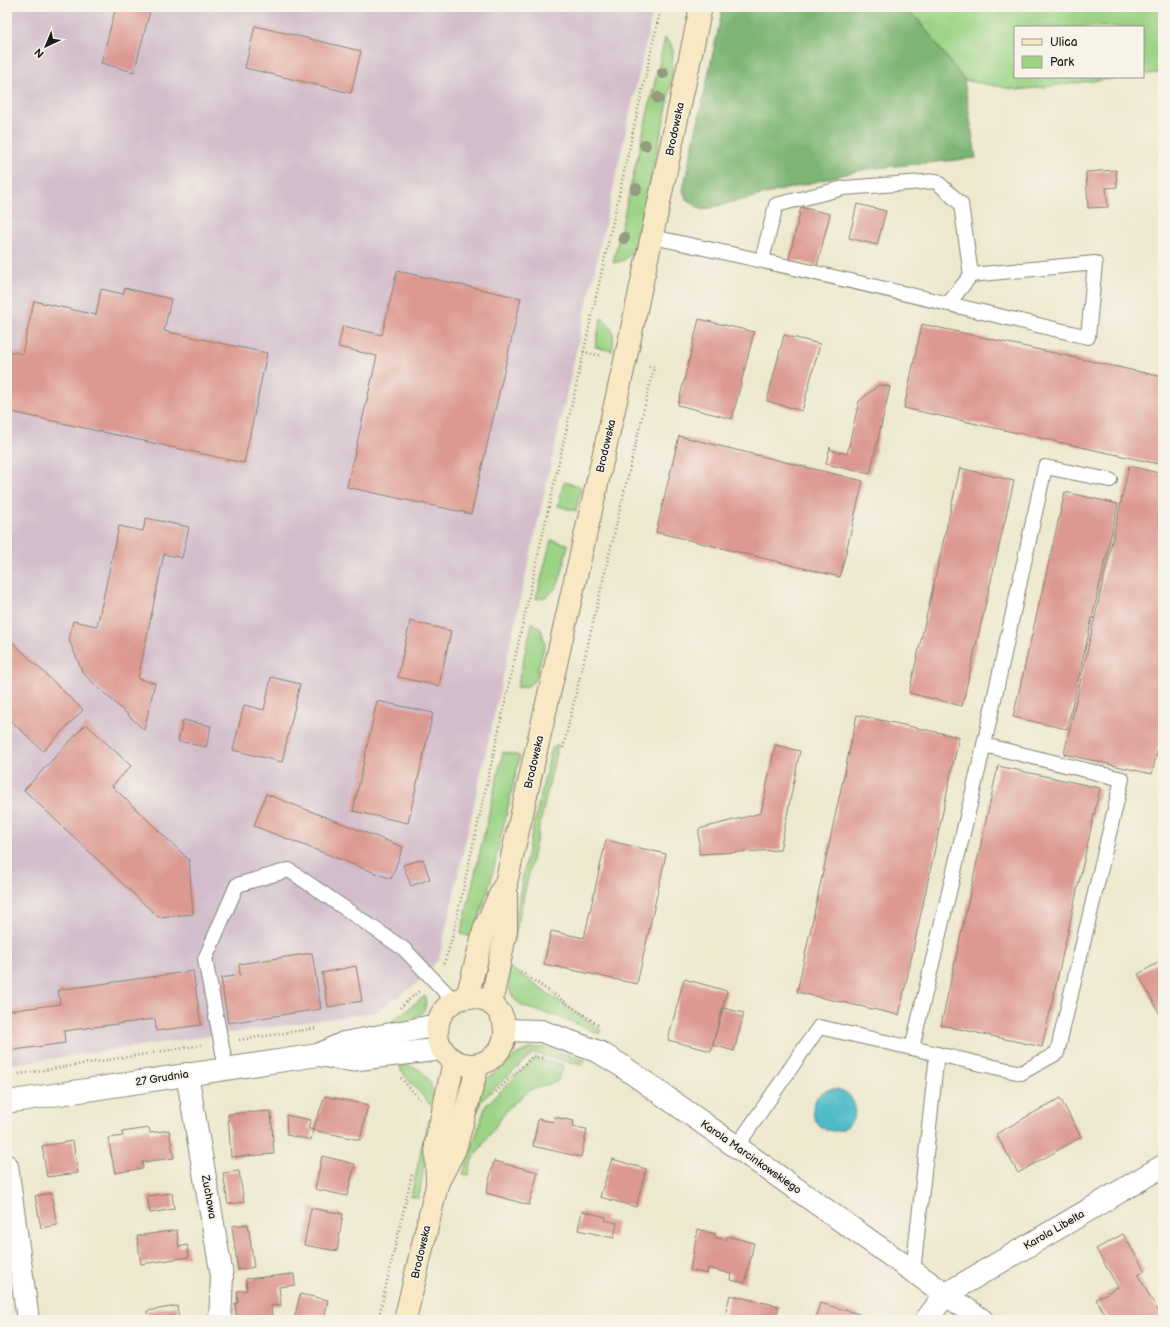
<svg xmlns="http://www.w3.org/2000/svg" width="1170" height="1327" viewBox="0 0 1170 1327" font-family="'Balsamiq Sans',sans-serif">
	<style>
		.industrial { fill: #d1bdcb }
		.green { fill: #9cd385; stroke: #5c7850 }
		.forest { fill: #7db572; stroke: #4c6847 }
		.water { fill: #4dbbc7; stroke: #346c72 }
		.building { fill: #dc9991 }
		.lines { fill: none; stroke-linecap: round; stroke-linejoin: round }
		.lane-casing { stroke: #848275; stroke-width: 16 }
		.street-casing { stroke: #848275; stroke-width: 24 }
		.secondary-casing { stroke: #848275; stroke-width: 24 }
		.path { stroke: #848275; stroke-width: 2.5; stroke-dasharray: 1 3; stroke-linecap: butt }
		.lane { stroke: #fff; stroke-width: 14 }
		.street { stroke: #fff; stroke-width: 22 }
		.secondary { stroke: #f8e8c3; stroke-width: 22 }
		.tree { fill: #939b80 }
		.labels { text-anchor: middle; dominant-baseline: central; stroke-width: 3.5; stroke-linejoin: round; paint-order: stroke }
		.street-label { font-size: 11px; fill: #1c1c1c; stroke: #f7f3e8 }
	</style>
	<rect width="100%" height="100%" fill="#f7f3e8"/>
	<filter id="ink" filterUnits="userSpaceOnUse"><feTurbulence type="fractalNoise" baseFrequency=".025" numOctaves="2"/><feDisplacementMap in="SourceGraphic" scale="8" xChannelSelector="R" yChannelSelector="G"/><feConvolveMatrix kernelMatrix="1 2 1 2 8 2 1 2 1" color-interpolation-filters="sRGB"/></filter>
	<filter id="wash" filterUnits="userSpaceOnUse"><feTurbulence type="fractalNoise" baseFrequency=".012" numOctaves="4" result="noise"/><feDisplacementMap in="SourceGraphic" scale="16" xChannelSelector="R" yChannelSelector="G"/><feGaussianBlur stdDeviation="0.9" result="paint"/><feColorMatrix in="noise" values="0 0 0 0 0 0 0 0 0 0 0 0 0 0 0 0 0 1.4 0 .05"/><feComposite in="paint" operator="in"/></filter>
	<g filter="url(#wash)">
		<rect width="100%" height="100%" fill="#ede8ce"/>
		<!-- industrial -->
		<path class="industrial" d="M7 7H654L439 959 415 985 376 1012 7 1065Z"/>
		<!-- green -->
		<g class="green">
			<path d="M891 7H1163V72L1143 75V27H1015V77H1125L1018 90 964 80 916 17Z"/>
			<path d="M665 38 671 45 673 51 672 78 667 107 635 247C631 257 624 261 613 263Z"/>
			<path d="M601 318C616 326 614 338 612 351L595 347Z"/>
			<path d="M564 482 579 486 581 488 576 511 558 506Z"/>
			<path d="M551 540 568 544C563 564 562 598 536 599Z"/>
			<path d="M532 622 541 629 545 644 535 680 528 686 517 688Z"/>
			<path d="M558 744 513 944C519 878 537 813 552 748Z"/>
			<path d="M503 752 520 756 491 880 473 937 461 934Z"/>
			<path d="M508 966 601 1030 599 1034C585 1027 571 1021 556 1016 521 1006 507 1008 508 966Z"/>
			<path d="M425 996C430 1018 409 1020 393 1024V1020Z"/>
			<path d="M532 1048H545L586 1060 581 1065 533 1053 481 1101 478 1111 474 1114 485 1080 506 1065 514 1056Z"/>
			<path d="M534 1059 564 1065 557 1082 530 1090 509 1107 472 1160 469 1175 463 1174 486 1105Z"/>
			<path d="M400 1064C426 1067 435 1082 433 1108L401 1071Z"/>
			<path d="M430 1119H431L419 1198 411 1196 427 1124Z"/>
		</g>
		<!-- forest -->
		<path class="forest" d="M723 7H891L916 17 964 80 976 158 866 169 702 210 686 199 683 190Z"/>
		<!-- water -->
		<circle class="water" cx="834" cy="1110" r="21"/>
		<g id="blocks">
			<!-- building -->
			<g class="building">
				<path d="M116 7H151L134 72 101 63Z"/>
				<path d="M255 26 361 51 351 93 245 68Z"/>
				<path d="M1116 170 1117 187 1106 188 1108 207 1088 208 1086 172Z"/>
				<path d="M857 204 886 211 877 245 849 238Z"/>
				<path d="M801 207 830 214 817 266 789 259Z"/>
				<path d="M397 271 521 298 471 514 347 487 377 356 338 347 343 326 382 335Z"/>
				<path d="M125 288 171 299 164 331 267 353 244 463 7 411V351L22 354 34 301 96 315 101 289 123 294Z"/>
				<path d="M699 319 754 332 732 419 678 405Z"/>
				<path d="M922 324 1163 377V465L904 408Z"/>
				<path d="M784 335 820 344 802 411 767 401Z"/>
				<path d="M879 385 890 387 870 474 826 464 830 447 831 450 847 454 859 401Z"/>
				<path d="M679 436 863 481 840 577 656 532Z"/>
				<path d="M1129 466 1163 474V724L1152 774 1064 754Z"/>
				<path d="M960 468 1014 481 962 706 909 693Z"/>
				<path d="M1065 492 1118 504 1067 729 1013 717Z"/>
				<path d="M146 518 189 527 182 558 164 554 138 679 155 683 144 730 83 673 69 640 73 621 97 626 119 526 143 531Z"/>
				<path d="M410 621 451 631 439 686 398 677Z"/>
				<path d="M7 637 83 710 43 751 7 717Z"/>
				<path d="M271 677 300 684 282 762 233 750 244 705 264 710Z"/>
				<path d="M377 701 433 713 408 823 353 811Z"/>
				<path d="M857 715 959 737 899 1015 797 992Z"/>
				<path d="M183 720 211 726 206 747 178 741Z"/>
				<path d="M86 724 131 766 112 786 189 860 193 914 158 917 24 790Z"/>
				<path d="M775 745 800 751 780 850 699 854V829L761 813Z"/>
				<path d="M998 766 1100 788 1042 1047 941 1025Z"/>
				<path d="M266 794 403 847 391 879 254 826Z"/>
				<path d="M606 840 666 854 637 984 544 964 551 931 584 938Z"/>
				<path d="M423 859 430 879 411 886 403 865Z"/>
				<path d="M312 953 321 1009 228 1023 221 978 240 975 239 964Z"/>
				<path d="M1163 960V1020L1138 974Z"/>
				<path d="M356 966 362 1001 328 1007 322 973Z"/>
				<path d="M193 971 201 1025 156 1031 155 1019 64 1031 65 1043 7 1051V1011L60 1004 58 990Z"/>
				<path d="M684 979 727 991 711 1051 668 1040Z"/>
				<path d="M723 1008 744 1013 734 1051 713 1045Z"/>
				<path d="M325 1096 368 1105 360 1140 313 1130Z"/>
				<path d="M1060 1098 1081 1137 1018 1173 996 1134Z"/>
				<path d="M271 1111 274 1154 231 1157 228 1114Z"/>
				<path d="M286 1115 311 1120 308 1128 313 1130 311 1140 287 1135Z"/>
				<path d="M554 1117 574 1121 573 1127 587 1129 581 1157 533 1146 538 1119 553 1122Z"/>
				<path d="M149 1128 150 1133 169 1130 174 1158 142 1162 143 1168 115 1173 108 1138 123 1136 122 1132Z"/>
				<path d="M73 1141 78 1173 47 1177 42 1146Z"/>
				<path d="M322 1156 355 1164 347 1196 315 1189Z"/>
				<path d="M612 1159 646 1169 636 1207 600 1197Z"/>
				<path d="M494 1161 538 1172 529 1205 486 1193Z"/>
				<path d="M239 1171 244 1202 228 1204 223 1173Z"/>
				<path d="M51 1193 57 1225 41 1228 35 1196Z"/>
				<path d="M172 1193 174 1209 150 1213 147 1196Z"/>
				<path d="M311 1208 343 1214 337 1251 304 1245Z"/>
				<path d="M582 1211 606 1217 605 1220 617 1223 614 1238 578 1230Z"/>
				<path d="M248 1224 254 1267 238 1270 232 1226Z"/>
				<path d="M698 1229 715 1234V1237L726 1240 727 1236 754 1243 745 1283 730 1280 731 1274 708 1268 707 1274 690 1270Z"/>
				<path d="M177 1230 179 1247 187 1245 189 1257 141 1264 137 1236Z"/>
				<path d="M1123 1234 1145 1271 1138 1275 1163 1320H1108L1096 1299 1118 1287 1096 1249Z"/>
				<path d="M294 1274 295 1285 279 1287 281 1305 271 1306 272 1320H237L235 1303H238L237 1291 247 1290 246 1279Z"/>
				<path d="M300 1294 328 1300 324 1320H294Z"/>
				<path d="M730 1295 779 1306 775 1320H724Z"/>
				<path d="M820 1303 859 1314 857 1320H815Z"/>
				<path d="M177 1306 179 1320H148L147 1311Z"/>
			</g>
		</g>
	</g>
	<g filter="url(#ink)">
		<use href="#blocks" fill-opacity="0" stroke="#848275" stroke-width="1"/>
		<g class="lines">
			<defs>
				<g id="lane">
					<path d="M652 237C798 267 943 303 1088 337L1095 263 971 275 948 304"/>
					<path d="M762 260 776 205 844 188 936 181 961 204 971 275"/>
					<path d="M912 1048 937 1054"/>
					<path d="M226 1068 205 959 237 885 289 870 404 949 454 1001"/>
					<path d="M737 1146 819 1027 912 1048 984 745 1045 467 1110 480"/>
					<path d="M913 1272 937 1054 1021 1073 1057 1053 1122 779 984 745"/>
				</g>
				<g id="street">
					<path d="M505 1030 541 1031 599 1052 622 1066 982 1320"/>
					<path d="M318 1055 350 1060 442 1049"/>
					<path d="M187 1074 222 1276 220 1320"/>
					<path d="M7 1102 318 1055 344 1043 438 1025"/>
					<path d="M7 1166 28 1320"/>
					<path d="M926 1320 946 1294 1163 1166"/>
				</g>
				<g id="secondary">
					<path d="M467 997 485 927 503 888"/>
					<circle cx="471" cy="1031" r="34"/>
					<path d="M491 1004 506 931V883L625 361 701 7"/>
					<path d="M438 1182 455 1149 478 1065"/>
					<path d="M405 1320 437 1185 436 1143 454 1061"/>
				</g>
			</defs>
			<!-- lane casing -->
			<use href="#lane" class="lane-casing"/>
			<!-- street casing -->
			<use href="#street" class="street-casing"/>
			<!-- secondary casing -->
			<use href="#secondary" class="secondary-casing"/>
			<!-- path -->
			<g class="path">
				<path d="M583 352 602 356"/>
				<path d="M563 748 654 367 647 366"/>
				<path d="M444 964 452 939 661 7"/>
				<path d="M521 972 600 1026"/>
				<path d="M400 1008 419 991"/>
				<path d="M239 1040 317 1028"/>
				<path d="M7 1076 202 1045"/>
				<path d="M401 1078 421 1101"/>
				<path d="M496 1092 533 1056 543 1058"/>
				<path d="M378 1320 412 1174"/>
			</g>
			<!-- lane -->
			<use href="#lane" class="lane"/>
			<!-- street -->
			<use href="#street" class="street"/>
			<!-- secondary -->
			<use href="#secondary" class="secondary"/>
		</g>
		<!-- trees -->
		<g class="tree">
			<circle cx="663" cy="73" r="6"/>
			<circle cx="658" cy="98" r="6"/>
			<circle cx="645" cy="145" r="6"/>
			<circle cx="636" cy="189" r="6"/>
			<circle cx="624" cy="238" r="6"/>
		</g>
	</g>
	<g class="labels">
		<!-- street labels -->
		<g class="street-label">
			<text transform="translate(675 129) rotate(-78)">Brodowska</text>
			<text transform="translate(606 446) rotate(-77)">Brodowska</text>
			<text transform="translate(534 762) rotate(-77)">Brodowska</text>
			<text transform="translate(162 1078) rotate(-9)">27 Grudnia</text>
			<text transform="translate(751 1157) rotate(35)">Karola Marcinkowskiego</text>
			<text transform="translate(209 1197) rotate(80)">Zuchowa</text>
			<text transform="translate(1054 1230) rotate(-30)">Karola Libelta</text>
			<text transform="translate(421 1252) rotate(-77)">Brodowska</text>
		</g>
	</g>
	<!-- margin -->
	<rect width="1170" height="1327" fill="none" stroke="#f7f3e8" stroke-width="24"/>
	<!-- legend -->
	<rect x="1014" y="26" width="130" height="52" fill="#f7f3e8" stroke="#9f9d96"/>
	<rect x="1022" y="39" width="20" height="6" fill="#f8e8c3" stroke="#9f9d96"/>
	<text x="1050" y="46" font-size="12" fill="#1c1c1c">Ulica</text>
	<rect x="1022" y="56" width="20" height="12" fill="#9cd385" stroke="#9f9d96"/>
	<text x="1050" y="66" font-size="12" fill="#1c1c1c">Park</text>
	<!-- north arrow -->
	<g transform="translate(46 46) rotate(224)" stroke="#f7f3e8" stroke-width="3" paint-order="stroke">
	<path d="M0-3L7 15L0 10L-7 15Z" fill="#1c1c1c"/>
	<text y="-6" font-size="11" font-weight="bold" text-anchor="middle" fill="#1c1c1c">N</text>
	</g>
</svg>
